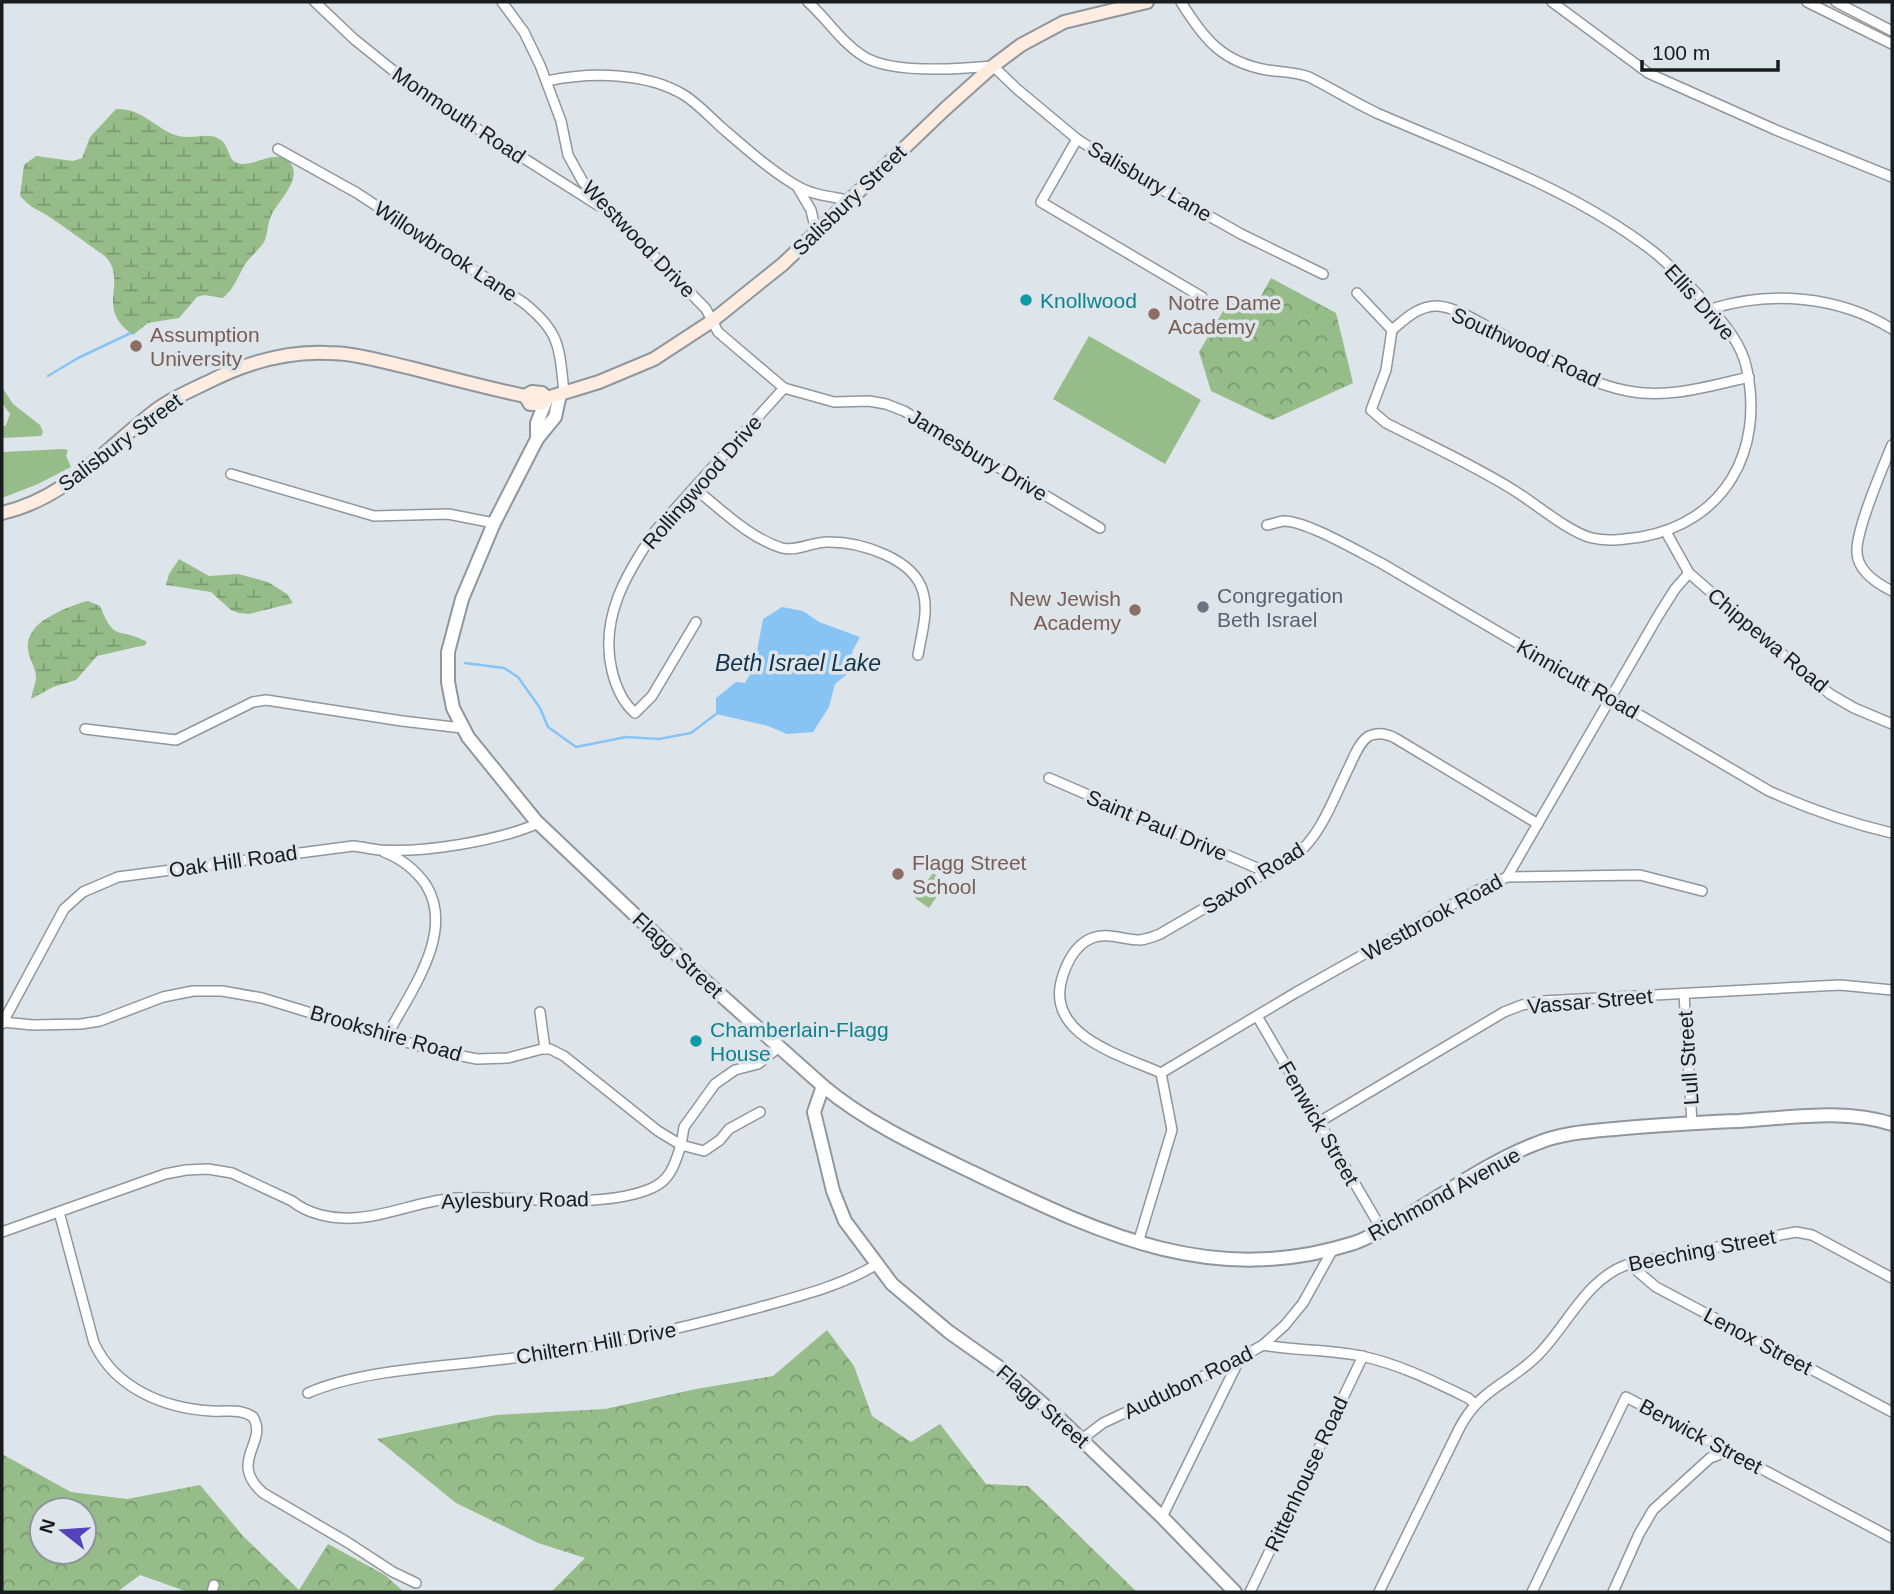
<svg xmlns="http://www.w3.org/2000/svg" width="1894" height="1594" viewBox="0 0 1894 1594" font-family="Arial,sans-serif">
	<style>
		.grass { fill: #96bd89 }
		.forest { fill: url(#forest-crowns); fill-rule: evenodd }
		.wetland { fill: url(#wetland-marsh) }
		.water { fill: #87c4f4 }
		.lines { fill: none; stroke-linecap: round; stroke-linejoin: round }
		.stream { stroke: #87c4f4; stroke-width: 2.5 }
		.minor-casing { stroke: #8f969c; stroke-width: 12 }
		.tertiary-casing { stroke: #8f969c; stroke-width: 16 }
		.secondary-casing { stroke: #8f969c; stroke-width: 16 }
		.minor { stroke: #fff; stroke-width: 9 }
		.tertiary { stroke: #fff; stroke-width: 12 }
		.secondary { stroke: #feece1; stroke-width: 12 }
		.culture-dot { fill: #0f9aa8; stroke: #dde5eb; stroke-width: 2.5 }
		.education-dot { fill: #8d6e63; stroke: #dde5eb; stroke-width: 2.5 }
		.worship-dot { fill: #6b7280; stroke: #dde5eb; stroke-width: 2.5 }
		.labels { text-anchor: middle; dominant-baseline: central; stroke-width: 7; stroke-linejoin: round; paint-order: stroke }
		.street-label { font-size: 21px; fill: #191c1e; stroke: #dde5eb }
		.culture-label { font-size: 21px; fill: #0d838f; stroke: #dde5eb; text-anchor: start }
		.education-label { font-size: 21px; fill: #785e54; stroke: #dde5eb; text-anchor: start }
		.worship-label { font-size: 21px; fill: #5b616d; stroke: #dde5eb; text-anchor: start }
		.water-label { font-size: 23px; font-style: italic; fill: #11334b; stroke: #dde5eb }
	</style>
	<defs>
		<pattern id="forest-crowns" width="20" height="18" patternUnits="userSpaceOnUse" patternTransform="scale(1.75)"><rect width="20" height="18" fill="#96bd89"/><path d="M2 6a3 3 0 1 1 6 0M12 15a3 3 0 1 1 6 0" fill="none" stroke="#7a996f"/></pattern>
		<pattern id="wetland-marsh" width="20" height="14" patternUnits="userSpaceOnUse" patternTransform="scale(1.75)"><rect width="20" height="14" fill="#96bd89"/><path d="M1 5h8M5 5V1M11 12h8M15 12V8" fill="none" stroke="#7a996f"/></pattern>
	</defs>
	<rect width="100%" height="100%" fill="#dde5eb"/>
	<!-- grass -->
	<g class="grass">
		<path d="M1089 336 1201 400 1165 464 1053 399Z"/>
		<path d="M2 387 13 404 40 425 43 432 41 436 2 438V427L6 425 10 414 2 403Z"/>
		<path d="M63 449 68 450 66 456 71 467 38 484 2 498V452Z"/>
		<path d="M933 873 946 883 929 908 915 898Z"/>
	</g>
	<!-- forest -->
	<g class="forest">
		<path d="M1271 278 1336 313 1353 383 1272 420 1211 391 1199 352 1229 301 1251 314Z"/>
		<path d="M827 1330 854 1366 872 1416 911 1442 940 1424 986 1484 1028 1486 1137 1592H547L552 1591 585 1558 538 1543 456 1503 377 1439 496 1415 605 1409 696 1389 773 1376Z"/>
		<path d="M2 1454 71 1492 127 1499 200 1485 244 1537 299 1590 328 1544 385 1575 404 1592H188L140 1575 117 1592H2ZM42 1510H84V1552H42Z"/>
	</g>
	<!-- wetland -->
	<g class="wetland">
		<path d="M116 109C144 108 157 131 179 136 192 140 209 131 221 140 229 146 228 158 235 162 251 171 277 145 291 164 302 180 277 202 271 216 267 224 268 235 264 242 259 250 251 256 246 263 238 275 235 288 223 298L204 295 197 297 179 318 148 323 133 335C96 309 125 286 109 261 105 255 97 251 92 247 78 237 65 227 51 218 37 208 34 211 20 196L24 165 36 156 73 161 82 158 90 137Z"/>
		<path d="M179 559 209 576 238 574 268 582 287 594 293 603 249 614 239 613 231 610 211 592 166 585 169 574Z"/>
		<path d="M88 601 100 606C115 644 119 626 147 642L145 645 97 656 76 680 53 687 31 699C32 692 36 683 36 677 36 668 29 659 28 650 24 622 64 609 83 602Z"/>
	</g>
	<!-- water -->
	<path class="water" d="M782 607 803 611 819 622 860 637 853 650 846 675 835 684 829 707 813 732 787 734 768 726 716 714V698L736 682 745 683 754 667 763 619Z"/>
	<g class="lines">
		<!-- stream -->
		<g class="stream">
			<path d="M48 376 78 358 131 333"/>
			<path d="M465 663 504 668 518 677 540 708 548 727 576 747 626 737 659 739 691 733 716 714"/>
		</g>
		<defs>
			<g id="minor">
				<path d="M315 2 354 39 421 93 599 206"/>
				<path d="M502 2 524 32 540 65 561 121 568 155 583 182 706 309 718 332 784 388 834 402 869 401 886 404 904 411 1100 528"/>
				<path d="M808 2C827 19 841 42 863 56 890 74 961 69 993 66L1017 89 1077 139 1115 163 1241 234 1323 274"/>
				<path d="M1181 2C1204 39 1222 62 1267 70 1281 72 1296 72 1309 77 1333 89 1355 103 1379 114 1471 154 1570 188 1650 249 1669 263 1686 282 1702 299 1721 320 1742 342 1747 370 1764 451 1725 522 1641 537 1625 539 1608 542 1592 538 1570 533 1536 504 1515 491 1474 465 1429 445 1386 423L1371 410 1386 370 1392 330C1405 319 1419 305 1438 306 1457 308 1475 320 1492 329 1535 351 1580 382 1628 391 1667 399 1711 386 1749 377"/>
				<path d="M1552 2 1648 73 1776 130 1892 177"/>
				<path d="M1807 2 1892 44"/>
				<path d="M1836 2 1892 31"/>
				<path d="M547 81C590 72 646 72 684 95 697 103 709 116 721 127 743 146 771 171 797 186 812 195 832 197 849 200"/>
				<path d="M1077 139 1041 202 1202 297"/>
				<path d="M278 149 357 193 524 303C561 333 559 347 564 392"/>
				<path d="M798 188 811 210 816 232"/>
				<path d="M1357 293 1392 330"/>
				<path d="M1711 309C1770 290 1839 296 1892 329"/>
				<path d="M1892 445C1883 467 1855 531 1857 553 1858 571 1878 584 1892 591"/>
				<path d="M231 474 374 516 448 514 494 523"/>
				<path d="M694 488C721 509 749 538 782 548 797 552 814 541 829 542 860 542 914 558 923 592 929 611 921 636 918 655"/>
				<path d="M1267 525C1272 524 1278 522 1283 521 1305 520 1359 552 1381 563L1769 791C1809 809 1849 823 1892 833"/>
				<path d="M1666 532 1689 573 1767 641 1830 694 1854 708 1892 724"/>
				<path d="M696 622 652 696 635 713C622 702 616 687 612 671 599 618 627 572 656 530L784 388"/>
				<path d="M85 729 176 740 253 702 266 700 402 721 462 728"/>
				<path d="M1049 778 1266 872"/>
				<path d="M384 852C402 859 415 869 426 885 456 933 409 993 387 1036"/>
				<path d="M1507 877 1640 875 1702 891"/>
				<path d="M1684 994 1692 1123"/>
				<path d="M540 1012 545 1049"/>
				<path d="M1257 1016 1382 1230"/>
				<path d="M3 1022 33 1025 81 1024 100 1021 163 997 193 991H222L262 998 432 1050 477 1059 508 1058 542 1049H550L564 1056 658 1131 681 1145 684 1127 715 1084 735 1070 758 1064 779 1047"/>
				<path d="M2 1024 64 909 83 892 118 877 353 846C362 847 371 849 380 850 424 853 498 841 539 823"/>
				<path d="M1161 1073C1121 1055 1042 1035 1063 975 1068 960 1077 944 1092 938 1107 932 1124 940 1140 940 1147 939 1153 937 1160 934L1296 855C1322 834 1334 797 1349 767 1354 757 1359 742 1369 736 1378 732 1387 734 1395 738L1538 824"/>
				<path d="M1161 1073 1295 993 1478 890 1507 877 1658 616 1675 589 1689 573"/>
				<path d="M1319 1122 1504 1012 1522 1005 1543 1001 1840 985 1892 990"/>
				<path d="M59 1212 94 1343C115 1388 163 1408 211 1411 227 1412 240 1408 253 1417 269 1442 227 1461 263 1493L347 1542 393 1572 416 1583"/>
				<path d="M2 1232 165 1174 186 1170 208 1169 232 1173 292 1201C308 1214 331 1219 352 1218 387 1217 421 1200 456 1198 513 1195 600 1211 652 1188 671 1180 675 1163 681 1145L704 1151 720 1140 729 1129 760 1112"/>
				<path d="M1138 1243 1172 1130 1161 1073"/>
				<path d="M1629 1264 1656 1287 1892 1412"/>
				<path d="M1263 1345C1296 1351 1329 1349 1361 1356 1399 1364 1433 1381 1468 1398L1474 1403"/>
				<path d="M308 1393C360 1370 439 1367 496 1360 585 1351 671 1331 757 1308 796 1297 842 1286 877 1264"/>
				<path d="M1082 1439 1103 1423 1229 1364 1263 1345 1285 1325 1303 1303 1333 1249"/>
				<path d="M1162 1517 1240 1358"/>
				<path d="M212 1592 214 1585"/>
				<path d="M1250 1592 1363 1356"/>
				<path d="M1379 1592 1459 1429C1480 1388 1508 1385 1538 1355 1568 1325 1586 1278 1629 1264L1796 1232 1812 1235 1892 1278"/>
				<path d="M1532 1592 1626 1397 1892 1538"/>
				<path d="M1613 1592 1639 1534 1653 1510 1710 1458 1729 1451"/>
			</g>
			<g id="tertiary">
				<path d="M560 394 555 417 537 439 494 523 462 599 448 652V682L453 708 468 737 536 821 694 971 823 1086 814 1112 833 1191 845 1221 892 1284 949 1332 1010 1375 1061 1420 1162 1517 1235 1592"/>
				<path d="M537 439V423L547 398"/>
				<path d="M823 1086C867 1123 924 1149 976 1174 1102 1234 1211 1288 1354 1243 1374 1236 1392 1224 1410 1214 1450 1190 1491 1161 1535 1144 1563 1132 1594 1131 1625 1128 1663 1125 1701 1122 1739 1121 1789 1118 1844 1108 1892 1124"/>
			</g>
			<g id="secondary">
				<path d="M547 398 599 382 654 359 712 321 783 264 945 109 993 66 1021 45 1064 22 1147 2"/>
				<path d="M2 513C66 498 101 453 151 414 167 401 187 392 206 383 243 364 286 351 328 353 356 353 384 362 411 368 449 378 487 388 525 396L530 404H541L547 398 542 393 532 392 525 396"/>
			</g>
		</defs>
		<!-- minor casing -->
		<use href="#minor" class="minor-casing"/>
		<!-- tertiary casing -->
		<use href="#tertiary" class="tertiary-casing"/>
		<!-- secondary casing -->
		<use href="#secondary" class="secondary-casing"/>
		<!-- minor -->
		<use href="#minor" class="minor"/>
		<!-- tertiary -->
		<use href="#tertiary" class="tertiary"/>
		<!-- secondary -->
		<use href="#secondary" class="secondary"/>
	</g>
	<!-- markers -->
	<g class="culture-dot">
		<circle cx="1026" cy="300" r="7"/>
		<circle cx="696" cy="1041" r="7"/>
	</g>
	<g class="education-dot">
		<circle cx="1154" cy="314" r="7"/>
		<circle cx="136" cy="346" r="7"/>
		<circle cx="1135" cy="610" r="7"/>
		<circle cx="898" cy="874" r="7"/>
	</g>
	<circle class="worship-dot" cx="1203" cy="607" r="7"/>
	<g class="labels">
		<!-- street labels -->
		<g class="street-label">
			<text transform="translate(459 115) rotate(34)">Monmouth Road</text>
			<text transform="translate(1150 181) rotate(30)">Salisbury Lane</text>
			<text transform="translate(849 200) rotate(-44)">Salisbury Street</text>
			<text transform="translate(639 239) rotate(46)">Westwood Drive</text>
			<text transform="translate(446 251) rotate(33)">Willowbrook Lane</text>
			<text transform="translate(1700 302) rotate(48)">Ellis Drive</text>
			<text transform="translate(1526 347) rotate(25)">Southwood Road</text>
			<text transform="translate(120 442) rotate(-37)">Salisbury Street</text>
			<text transform="translate(978 455) rotate(31)">Jamesbury Drive</text>
			<text transform="translate(702 482) rotate(-49)">Rollingwood Drive</text>
			<text transform="translate(1768 640) rotate(40)">Chippewa Road</text>
			<text transform="translate(1578 679) rotate(30)">Kinnicutt Road</text>
			<text transform="translate(1157 825) rotate(23)">Saint Paul Drive</text>
			<text transform="translate(233 861) rotate(-8)">Oak Hill Road</text>
			<text transform="translate(1253 878) rotate(-32)">Saxon Road</text>
			<text transform="translate(1432 917) rotate(-29)">Westbrook Road</text>
			<text transform="translate(678 955) rotate(43)">Flagg Street</text>
			<text transform="translate(1590 1001) rotate(-5)">Vassar Street</text>
			<text transform="translate(386 1033) rotate(16)">Brookshire Road</text>
			<text transform="translate(1688 1058) rotate(-94)">Lull Street</text>
			<text transform="translate(1319 1123) rotate(60)">Fenwick Street</text>
			<text transform="translate(1444 1194) rotate(-29)">Richmond Avenue</text>
			<text transform="translate(515 1200) rotate(-1)">Aylesbury Road</text>
			<text transform="translate(1702 1250) rotate(-11)">Beeching Street</text>
			<text transform="translate(1758 1341) rotate(28)">Lenox Street</text>
			<text transform="translate(596 1343) rotate(-10)">Chiltern Hill Drive</text>
			<text transform="translate(1188 1382) rotate(-26)">Audubon Road</text>
			<text transform="translate(1043 1406) rotate(41)">Flagg Street</text>
			<text transform="translate(1701 1436) rotate(28)">Berwick Street</text>
			<text transform="translate(1306 1474) rotate(-65)">Rittenhouse Road</text>
		</g>
		<!-- culture labels -->
		<g class="culture-label">
			<text x="1040" y="300">Knollwood</text>
			<text x="710" y="1029">Chamberlain-Flagg<tspan x="710" dy="24">House</tspan></text>
		</g>
		<!-- education labels -->
		<g class="education-label">
			<text x="1168" y="302">Notre Dame<tspan x="1168" dy="24">Academy</tspan></text>
			<text x="150" y="334">Assumption<tspan x="150" dy="24">University</tspan></text>
			<text x="1121" y="598" text-anchor="end">New Jewish<tspan x="1121" dy="24">Academy</tspan></text>
			<text x="912" y="862">Flagg Street<tspan x="912" dy="24">School</tspan></text>
		</g>
		<!-- worship labels -->
		<g class="worship-label">
			<text x="1217" y="595">Congregation<tspan x="1217" dy="24">Beth Israel</tspan></text>
		</g>
		<!-- water labels -->
		<g class="water-label">
			<text x="798" y="663">Beth Israel Lake</text>
		</g>
	</g>
	<!-- border -->
	<rect width="1894" height="1594" fill="none" stroke="#191c1e" stroke-width="7"/>
	<!-- north arrow -->
	<g transform="translate(63 1531) rotate(287)"><circle r="33" fill="#dde5eb" stroke="#8f9599" stroke-width="2"/>
	<path d="M0-5L12 26L0 18L-12 26Z" fill="#5543bb"/>
	<text y="-10" font-size="19" font-weight="bold" text-anchor="middle" fill="#191c1e">N</text>
	</g>
	<!-- scale -->
	<path d="M1642 60v10h136v-10" fill="none" stroke="#191c1e" stroke-width="3.5"/>
	<text x="1652" y="60" font-size="21" fill="#191c1e" stroke="#dde5eb" stroke-width="5" paint-order="stroke">100 m</text>
</svg>
